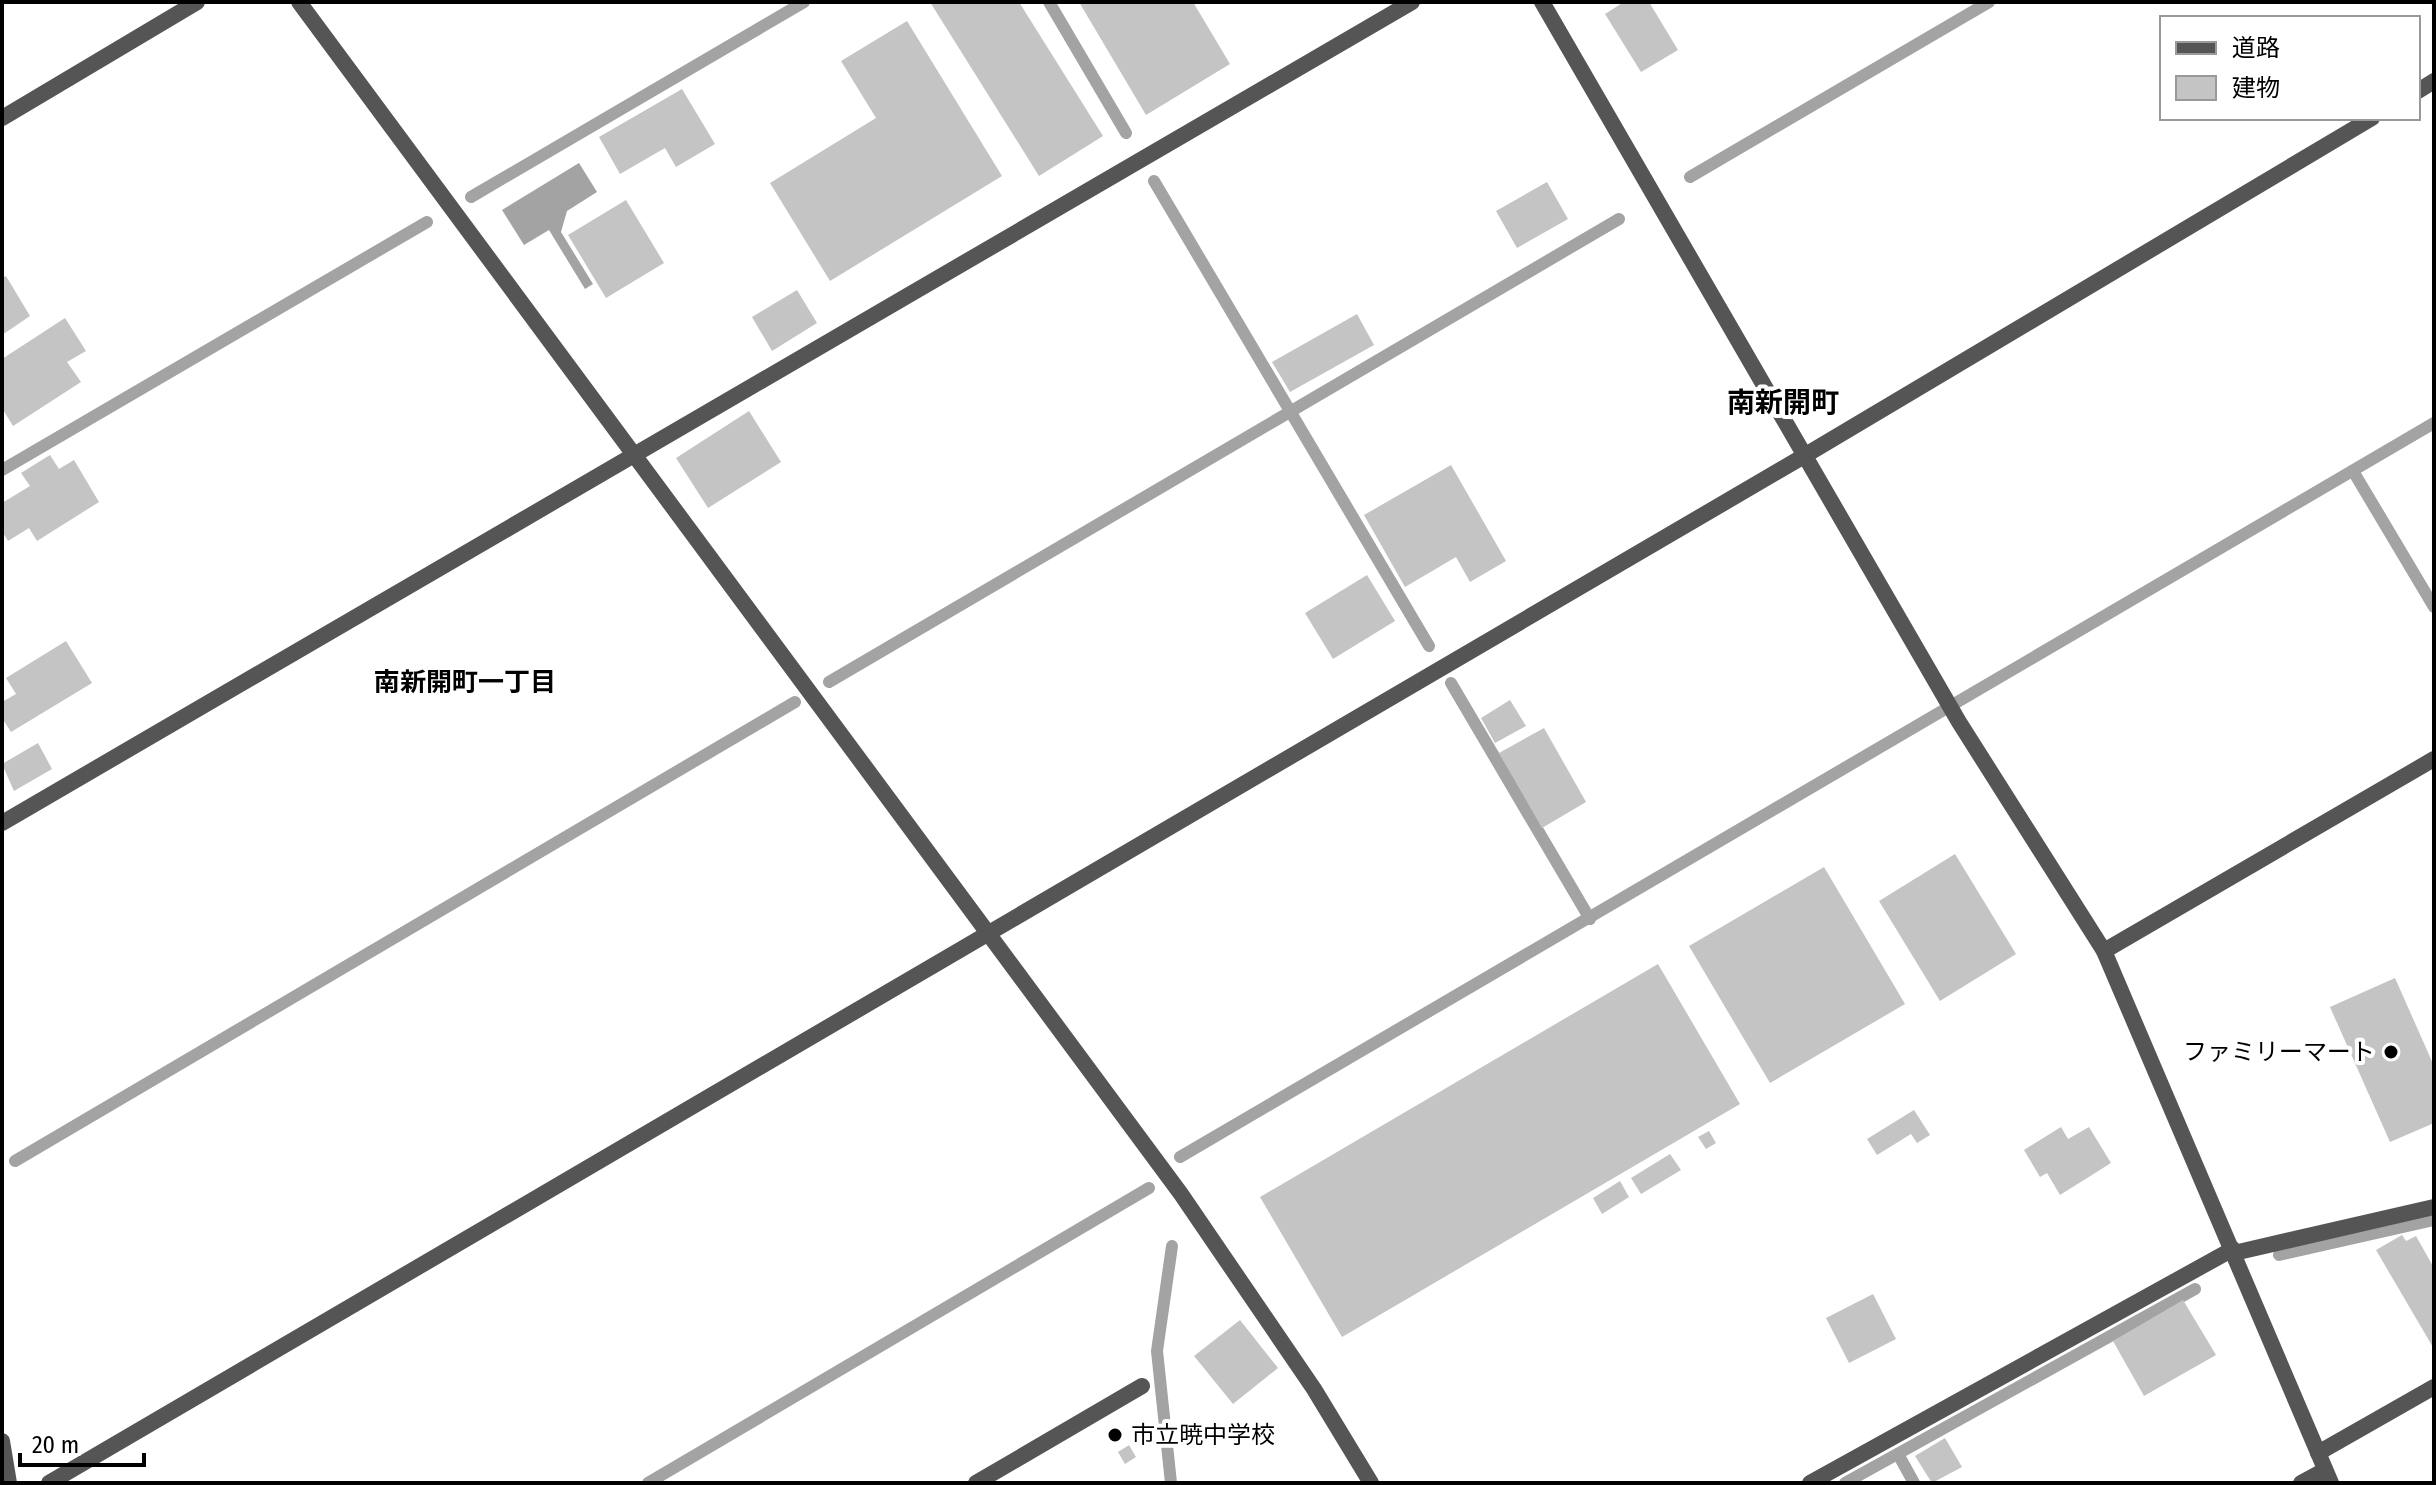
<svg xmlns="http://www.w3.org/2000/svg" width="2436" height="1485" viewBox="0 0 2436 1485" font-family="'Fira Sans Condensed','Noto Sans JP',sans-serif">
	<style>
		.water { fill: #a3a3a3 }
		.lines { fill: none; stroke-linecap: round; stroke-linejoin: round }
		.stream { stroke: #a3a3a3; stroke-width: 12 }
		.building { fill: #c4c4c4 }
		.service { stroke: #555; stroke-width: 16 }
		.minor { stroke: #555; stroke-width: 16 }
		.tertiary { stroke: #555; stroke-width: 16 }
		.poi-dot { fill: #000; stroke: #fff; stroke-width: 3 }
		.labels { text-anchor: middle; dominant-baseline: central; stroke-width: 8; stroke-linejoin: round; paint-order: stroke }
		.poi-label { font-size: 24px; fill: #000; stroke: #fff; text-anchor: end }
		.neighbourhood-label { font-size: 26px; font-weight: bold; fill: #000; stroke: #fff }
		.quarter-label { font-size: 28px; font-weight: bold; fill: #000; stroke: #fff }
	</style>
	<rect width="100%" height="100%" fill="#fff"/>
	<!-- water -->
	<path class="water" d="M579 163 597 192 567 211 561 232 593 284 585 289 549 230 524 245 502 210Z"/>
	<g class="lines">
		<!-- stream -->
		<g class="stream">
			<path d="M1049 2 1126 133"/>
			<path d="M1690 177 1989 2"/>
			<path d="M1154 181 1429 646"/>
			<path d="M471 197 804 2"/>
			<path d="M2 470 427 222"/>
			<path d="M2353 471 2434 607"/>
			<path d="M829 682 1619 219"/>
			<path d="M1451 683 1590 919"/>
			<path d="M1180 1157 2434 423"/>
			<path d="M15 1161 795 702"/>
			<path d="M2279 1255 2434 1220"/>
			<path d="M1898 1454 1914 1483"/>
			<path d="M648 1483 1149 1188"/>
			<path d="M1171 1483 1157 1351 1172 1246"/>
			<path d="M1845 1483 2195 1289"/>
		</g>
	</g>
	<!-- building -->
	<g class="building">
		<path d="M930 2H1019L1103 136 1039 176Z"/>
		<path d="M1079 2H1193L1230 64 1146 115Z"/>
		<path d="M1624 2H1649L1678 50 1641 72 1605 14Z"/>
		<path d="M907 21 1002 176 830 281 770 183 876 118 841 61Z"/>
		<path d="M682 89 715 144 676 167 665 148 620 174 599 137Z"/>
		<path d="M1547 182 1568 219 1517 248 1496 211Z"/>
		<path d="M626 200 664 263 606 298 568 235Z"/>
		<path d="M6 276 30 316 2 335V278Z"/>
		<path d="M797 290 817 323 772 351 752 317Z"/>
		<path d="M1357 314 1374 345 1290 392 1272 362Z"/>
		<path d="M65 318 86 351 67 362 81 382 13 426 2 408V359Z"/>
		<path d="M749 411 781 462 708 508 676 458Z"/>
		<path d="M50 455 59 469 74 460 99 502 37 541 29 528 8 541 2 531V503L30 486 21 473Z"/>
		<path d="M1451 465 1506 561 1470 582 1456 557 1405 587 1364 515Z"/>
		<path d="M1367 575 1395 621 1333 659 1305 613Z"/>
		<path d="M66 641 92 683 11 732 2 718V702L16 694 6 678Z"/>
		<path d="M1510 700 1526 726 1495 743 1481 718Z"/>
		<path d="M1544 728 1586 802 1542 828 1499 753Z"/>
		<path d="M38 743 52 769 14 791 2 764Z"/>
		<path d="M1955 854 2016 954 1940 1001 1879 901Z"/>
		<path d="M1824 867 1905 1004 1770 1083 1689 946Z"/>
		<path d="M1658 964 1740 1104 1342 1337 1260 1197Z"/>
		<path d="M2395 978 2434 1066V1123L2390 1142 2330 1007Z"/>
		<path d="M1914 1110 1930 1135 1917 1143 1911 1134 1877 1155 1867 1139Z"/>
		<path d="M2061 1127 2068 1139 2089 1127 2111 1163 2060 1195 2047 1173 2040 1177 2024 1150Z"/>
		<path d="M1709 1131 1716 1143 1706 1149 1698 1137Z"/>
		<path d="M1670 1154 1681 1170 1641 1194 1631 1178Z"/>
		<path d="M1620 1181 1629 1197 1602 1214 1593 1198Z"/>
		<path d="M2402 1235 2406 1241 2416 1236 2434 1268V1349L2376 1250Z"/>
		<path d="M1873 1294 1896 1339 1849 1363 1826 1318Z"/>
		<path d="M2183 1300 2216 1355 2144 1396 2113 1341Z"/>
		<path d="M1240 1320 1278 1368 1233 1404 1194 1356Z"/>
		<path d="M1945 1438 1962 1467 1932 1483 1915 1456Z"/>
		<path d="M1129 1445 1136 1457 1125 1464 1118 1452Z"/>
	</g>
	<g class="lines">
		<!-- service -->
		<g class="service">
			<path d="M2318 1453 2434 1387"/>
			<path d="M2301 1483 2325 1470"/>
		</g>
		<!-- minor -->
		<g class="minor">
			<path d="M299 2 1181 1194 1314 1389 1371 1483"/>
			<path d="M2418 91 2434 81"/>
			<path d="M2 118 197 2"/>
			<path d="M2 823 1412 2"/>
			<path d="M2234 1253 2434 1207"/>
			<path d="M2 1441 9 1483"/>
			<path d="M49 1483 1804 456 2372 118"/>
			<path d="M976 1483 1142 1386"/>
			<path d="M1810 1483 2233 1249"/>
		</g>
		<!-- tertiary -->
		<g class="tertiary">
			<path d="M1542 2 1959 722 2104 951 2331 1483"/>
			<path d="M2104 951 2434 759"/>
		</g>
	</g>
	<!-- markers -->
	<g class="poi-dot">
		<circle cx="2391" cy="1052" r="8"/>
		<circle cx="1115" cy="1435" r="8"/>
	</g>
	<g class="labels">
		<!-- poi labels -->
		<g class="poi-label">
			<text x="2375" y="1052">ファミリーマート</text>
			<text x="1131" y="1435" text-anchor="start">市立暁中学校</text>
		</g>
		<!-- neighbourhood labels -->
		<g class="neighbourhood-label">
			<text x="465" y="682">南新開町一丁目</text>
		</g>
		<!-- quarter labels -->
		<g class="quarter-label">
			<text x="1783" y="402">南新開町</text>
		</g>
	</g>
	<!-- border -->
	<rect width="2436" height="1485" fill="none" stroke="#000000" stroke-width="8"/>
	<!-- legend -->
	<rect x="2160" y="16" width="260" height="104" fill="#ffffff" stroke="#999999" stroke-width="2"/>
	<rect x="2176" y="42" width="40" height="12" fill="#555555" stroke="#999999" stroke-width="2"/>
	<text x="2232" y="56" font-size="24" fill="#000000">道路</text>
	<rect x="2176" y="76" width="40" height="24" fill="#c4c4c4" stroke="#999999" stroke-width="2"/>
	<text x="2232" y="96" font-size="24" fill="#000000">建物</text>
	<!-- scale -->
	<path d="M20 1453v12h124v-12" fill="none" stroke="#000000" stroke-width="4"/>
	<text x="32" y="1453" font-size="24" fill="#000000" stroke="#ffffff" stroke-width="6" paint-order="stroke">20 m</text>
</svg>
